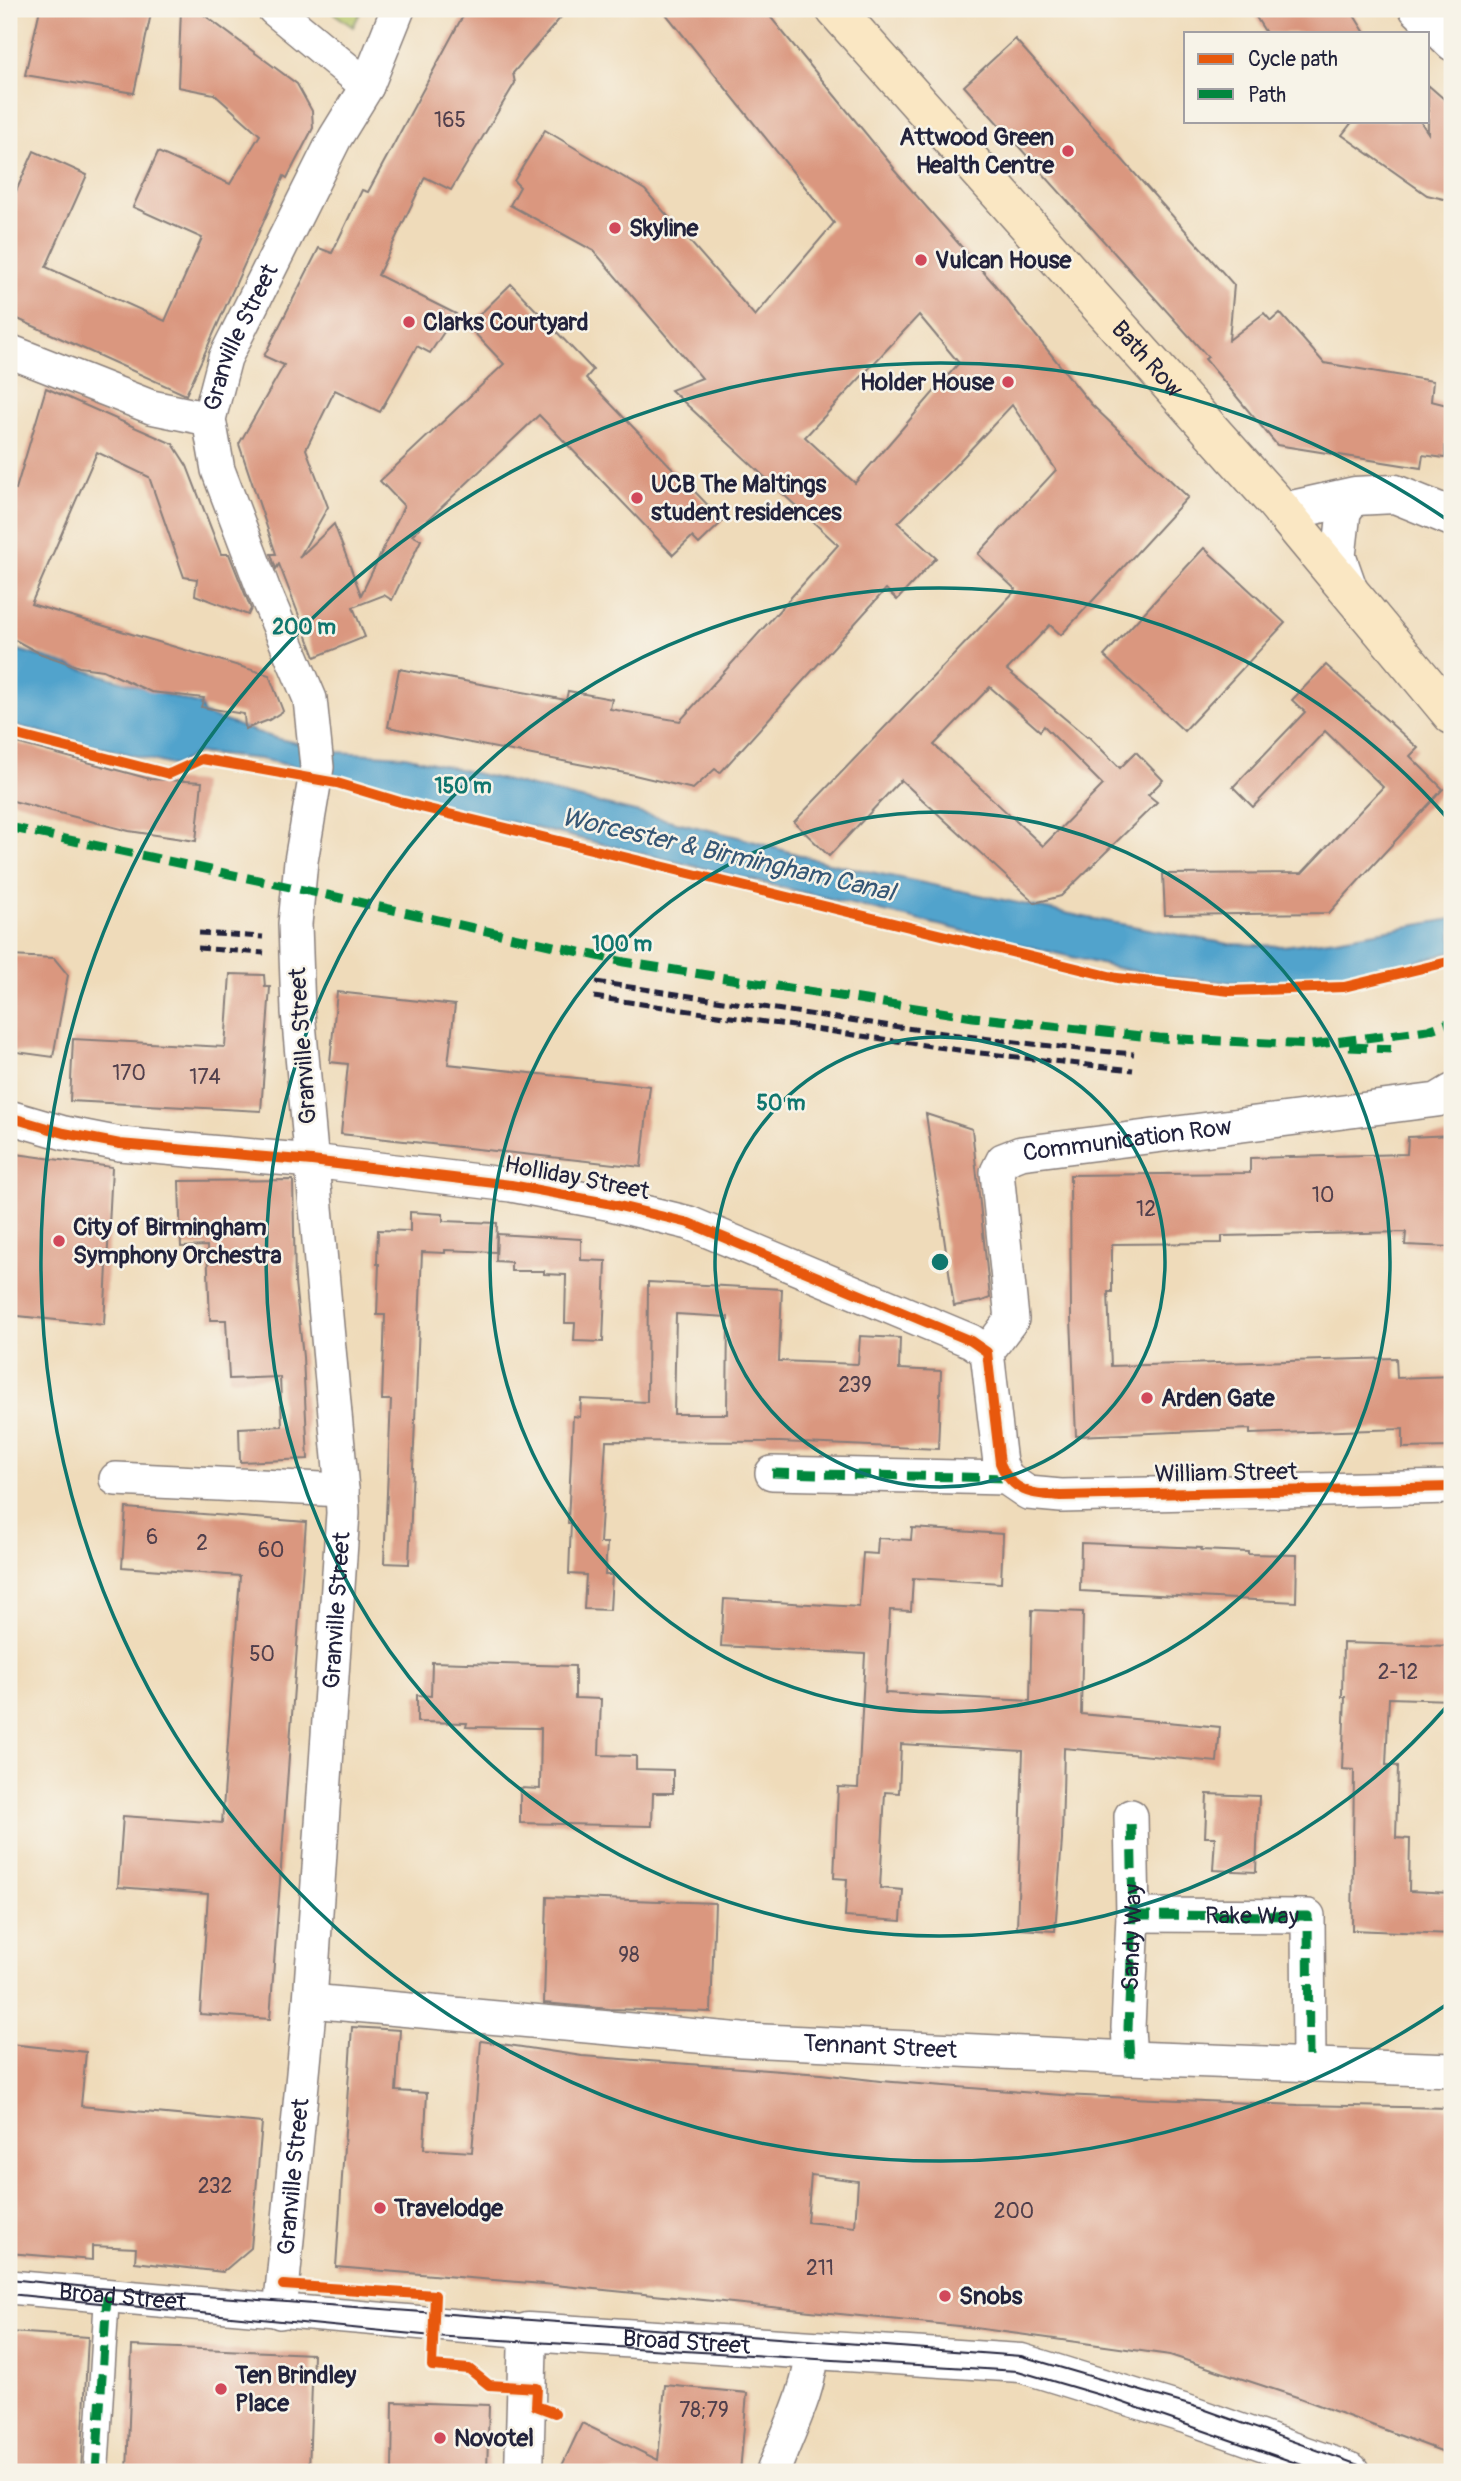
<svg xmlns="http://www.w3.org/2000/svg" width="1461" height="2481" viewBox="0 0 1461 2481" font-family="Pangolin,sans-serif">
	<style>
		.green { fill: #b6c669; stroke: #6c7452; stroke-width: 2 }
		.water { fill: #51a3cc; stroke: #3a6284; stroke-width: 2 }
		.building { fill: #da977f; fill-rule: evenodd }
		.lines { fill: none; stroke-linecap: round; stroke-linejoin: round }
		.pedestrian-casing { stroke: #887e7a; stroke-width: 27 }
		.minor-casing { stroke: #887e7a; stroke-width: 36 }
		.tertiary-casing { stroke: #887e7a; stroke-width: 41 }
		.secondary-casing { stroke: #887e7a; stroke-width: 41 }
		.pedestrian { stroke: #fff; stroke-width: 24 }
		.minor { stroke: #fff; stroke-width: 33 }
		.tertiary { stroke: #fff; stroke-width: 38 }
		.secondary { stroke: #fae7c3; stroke-width: 38 }
		.tram { stroke: #22223b; stroke-width: 2 }
		.rail { stroke: #22223b; stroke-width: 5; stroke-dasharray: 10 5; stroke-linecap: butt }
		.quiet { stroke: #00873e; stroke-width: 9; stroke-dasharray: 18 9; stroke-linecap: butt }
		.cycleway-casing { stroke: #f7f3e8; stroke-width: 15 }
		.cycleway { stroke: #e8590c; stroke-width: 10 }
		.ring { fill: none; stroke: #0f766e; stroke-width: 3.5 }
		.poi-dot { fill: #d1495b; stroke: #f7f3e8; stroke-width: 2.5 }
		.labels { text-anchor: middle; dominant-baseline: central; stroke-width: 5; stroke-linejoin: round; paint-order: stroke }
		.number-label { font-size: 21px; fill: #503f4c }
		.poi-label { font-size: 24px; font-weight: bold; fill: #22223b; stroke: #f7f3e8; text-anchor: start }
		.street-label { font-size: 24px; fill: #22223b; stroke: #f7f3e8 }
		.water-label { font-size: 26px; font-style: italic; fill: #355675; stroke: #f7f3e8 }
		.centre { fill: #0f766e; stroke: #f7f3e8; stroke-width: 3.5 }
		.ring-label { font-size: 21px; text-anchor: middle; font-weight: bold; fill: #0f766e; stroke: #f7f3e8; stroke-width: 5; stroke-linejoin: round; paint-order: stroke }
	</style>
	<rect width="100%" height="100%" fill="#f7f3e8"/>
	<filter id="ink" filterUnits="userSpaceOnUse"><feTurbulence type="fractalNoise" baseFrequency=".0143" numOctaves="2"/><feDisplacementMap in="SourceGraphic" scale="14" xChannelSelector="R" yChannelSelector="G"/><feConvolveMatrix kernelMatrix="1 2 1 2 8 2 1 2 1" color-interpolation-filters="sRGB"/></filter>
	<filter id="wash" filterUnits="userSpaceOnUse"><feTurbulence type="fractalNoise" baseFrequency=".00686" numOctaves="4" result="noise"/><feDisplacementMap in="SourceGraphic" scale="28" xChannelSelector="R" yChannelSelector="G"/><feGaussianBlur stdDeviation="1.57" result="paint"/><feColorMatrix in="noise" values="0 0 0 0 0 0 0 0 0 0 0 0 0 0 0 0 0 1.4 0 .05"/><feComposite in="paint" operator="in"/></filter>
	<g filter="url(#wash)">
		<rect width="100%" height="100%" fill="#efdbba"/>
		<!-- green -->
		<path class="green" d="M328 9H362L353 27Z"/>
		<!-- water -->
		<path class="water" d="M9 647 201 705 204 714 275 738 336 752 405 756 738 837 824 862 1089 918 1229 944 1283 946 1336 939 1452 919V952L1342 982H1228L1170 977 1117 968 366 787 340 776 260 759 196 753 175 766 9 724Z"/>
		<g id="blocks">
			<!-- building -->
			<g class="building">
				<path d="M40 9H152L134 93 25 75Z"/>
				<path d="M181 9H196L297 84 312 111 313 128 287 178 284 176 186 395 9 315V207L34 151 87 175 46 267 165 321 202 238 133 207 158 152 230 184 260 135 214 94 178 87Z"/>
				<path d="M469 9H568L513 73 515 83 451 190 425 177 378 275 456 314 430 353 417 346 380 412 335 390 306 449 328 507 299 558 334 524 361 595 404 506 380 481 504 364 468 326 511 284 593 370 586 378 723 521 699 544 692 537 673 555 539 415 412 535 421 540 392 600 384 595 353 607 365 637 315 657 279 564 276 569 271 554H276L239 444 284 365 264 356 319 248 332 253 362 190 368 192 460 21Z"/>
				<path d="M662 9H764L894 168 893 169 995 285 1091 404 1188 497 1061 635 1050 625 1007 670 1087 737 1088 736 1120 768 1136 752 1163 780 1148 795 1157 802 1061 896 1035 903 901 780 829 856 794 822 1016 590 978 554 1056 470 1012 405 951 470 898 523 936 558 897 600 886 589 720 773 715 769 693 789 630 774 388 727 399 669 566 700 568 691 612 699 610 709 680 721 838 545 671 390 702 378 594 251 510 205 520 187 514 181 545 130 645 190 755 316 834 223ZM919 315 959 363 855 483 805 437ZM990 687 1040 731 1044 726 1103 785 1043 846 934 745Z"/>
				<path d="M1251 9H1350L1365 33H1266Z"/>
				<path d="M1015 39 1234 285 1229 340 1264 313 1271 321 1280 313 1324 363 1433 381 1431 401 1447 405 1445 458 1423 455 1421 468 1277 445 1205 359 1208 357 964 86Z"/>
				<path d="M1428 85 1452 106V201L1427 195 1342 135 1353 121H1420L1428 133Z"/>
				<path d="M46 388 173 444 187 466 221 554H229L251 609 248 615 195 595 197 579 184 577 149 477 97 452 31 604 269 675 283 711 269 720 245 729 244 714 201 707 204 698 151 692 103 670 79 667 39 653 15 640 9 654V487L16 489Z"/>
				<path d="M1204 548 1285 623 1184 731 1104 656Z"/>
				<path d="M1326 665 1418 748 1410 756 1443 789 1329 913 1165 915 1163 874 1302 873 1383 787 1325 731 1253 807 1233 787 1305 712 1292 700Z"/>
				<path d="M9 741 150 779 202 782 196 841 129 831 9 800Z"/>
				<path d="M9 956 54 958 68 975 53 1057 9 1051Z"/>
				<path d="M230 974 264 975 265 987H270L261 1111 70 1101 73 1039 225 1047Z"/>
				<path d="M337 992 455 1005 448 1064 650 1086 641 1167 341 1134 348 1064 330 1062Z"/>
				<path d="M926 1114 972 1129 990 1298 982 1301 954 1306Z"/>
				<path d="M1452 1135V1247L1405 1245 1406 1232 1222 1236V1243L1112 1244V1292H1108L1111 1366 1396 1358 1397 1378 1452 1376V1447L1403 1448V1429L1250 1434V1429L1076 1436 1071 1318 1070 1175 1250 1173V1158L1407 1154 1408 1137Z"/>
				<path d="M9 1153 112 1167 104 1325 9 1315Z"/>
				<path d="M293 1180 295 1282 303 1357 308 1459 240 1462 239 1428 282 1426 280 1377 229 1379 226 1320H210L207 1246 181 1247 179 1181Z"/>
				<path d="M410 1212 443 1214V1221L497 1223 496 1252 445 1250V1253L422 1252 409 1564 384 1563 391 1400H382L385 1315H377L379 1264H377L378 1230 410 1231Z"/>
				<path d="M497 1234 581 1239V1260L606 1261 603 1342 574 1341 575 1323H565L566 1275 544 1274V1271H511V1262L496 1261Z"/>
				<path d="M648 1282 782 1289 779 1361 858 1364 860 1336 900 1338 899 1369 941 1371 938 1449 780 1442 606 1441 600 1543H607L605 1575H612L610 1610 584 1609 586 1575 569 1574 571 1523H568L573 1416 580 1417 581 1399 647 1402ZM676 1314 728 1317 727 1414H674Z"/>
				<path d="M126 1508 306 1522 270 2019 200 2014 208 1894 118 1887 123 1816 222 1823 240 1576 122 1567Z"/>
				<path d="M912 1528 1003 1534 1001 1583 913 1578 911 1611 890 1610 885 1693 1030 1701 1032 1610 1083 1612 1081 1714 1220 1727 1217 1762 1064 1748 1062 1840 1055 1931 1017 1929 1023 1751 901 1744 899 1793 885 1792 880 1888 903 1890 901 1921 845 1917 847 1879 834 1878 838 1787 858 1788 865 1654 721 1646 724 1599 859 1607 863 1553 877 1554 878 1538 911 1540Z"/>
				<path d="M1081 1543 1202 1548 1201 1550 1248 1552V1554L1297 1555 1296 1602 1080 1591Z"/>
				<path d="M1343 1643 1452 1646V1700L1389 1698 1386 1765 1398 1766 1396 1838 1410 1839 1409 1891 1452 1893V1934L1352 1930 1354 1770 1342 1769 1345 1697H1342Z"/>
				<path d="M432 1662 575 1666V1698L601 1699 599 1755 636 1756V1769L673 1770V1793H653L652 1826 520 1823V1788L540 1789 541 1728 466 1727 467 1723 417 1722V1695L431 1696Z"/>
				<path d="M1207 1794 1259 1796 1256 1872 1213 1870 1215 1837H1205Z"/>
				<path d="M547 1897 715 1903 711 2012 610 2009 544 2003Z"/>
				<path d="M352 2027 400 2030 396 2091 427 2093 424 2149 472 2152 481 2041 582 2056 821 2074 880 2081 1061 2095 1298 2105 1452 2108V2455L1297 2397 1170 2355 968 2327 555 2285 336 2267ZM811 2175 858 2181 855 2227 807 2222Z"/>
				<path d="M9 2044 86 2052 81 2106 262 2123 251 2248 223 2272 135 2262 136 2248 92 2246V2260L9 2253Z"/>
				<path d="M9 2332 88 2337 81 2472H9Z"/>
				<path d="M132 2346 313 2354 309 2472H127Z"/>
				<path d="M665 2385 747 2393 740 2472H559L582 2423 658 2460Z"/>
				<path d="M393 2402 489 2405 487 2472H392Z"/>
			</g>
		</g>
	</g>
	<g filter="url(#ink)">
		<use href="#blocks" fill-opacity="0" stroke="#887e7a" stroke-width="2"/>
		<g class="lines">
			<defs>
				<path id="pedestrian" d="M96 2472 107 2296"/>
				<g id="minor">
					<path d="M274 9 367 86"/>
					<path d="M1416 9 1452 44"/>
					<path d="M9 351 151 407 209 419"/>
					<path d="M1352 593 1339 556 1344 512 1355 496"/>
					<path d="M9 1117 64 1133 120 1144 312 1161 511 1185 607 1203 689 1223 971 1341 987 1352"/>
					<path id="s1" d="M987 1352 1012 1319 997 1172 1003 1160 1021 1153 1437 1100 1452 1091"/>
					<path d="M987 1352 1000 1463 1006 1478"/>
					<path d="M772 1473 1006 1478 1028 1493 1061 1496 1452 1487"/>
					<path d="M116 1479 342 1490"/>
					<path d="M1133 1915 1308 1916 1309 2064"/>
					<path id="s2" d="M310 2001 742 2040 1130 2058 1452 2070"/>
					<path d="M1130 2058 1128 2028 1133 1915 1131 1816"/>
					<path id="s3" d="M9 2287 528 2332"/>
					<path id="s4" d="M280 2312 310 2001 343 1513 342 1490 298 1012 295 924 301 861 317 767 310 699 263 588 218 470 209 419 225 358 335 138 367 86 398 9"/>
					<path d="M773 2472C786 2436 812 2387 812 2349"/>
				</g>
				<g id="tertiary">
					<path d="M1283 512 1355 496 1395 494 1452 517"/>
					<path id="s5" d="M524 2472 528 2332 1021 2363 1186 2414 1350 2472"/>
				</g>
				<g id="secondary">
					<path id="s6" d="M835 9 1274 501 1452 715"/>
				</g>
			</defs>
			<!-- pedestrian casing -->
			<use href="#pedestrian" class="pedestrian-casing"/>
			<!-- minor casing -->
			<use href="#minor" class="minor-casing"/>
			<!-- tertiary casing -->
			<use href="#tertiary" class="tertiary-casing"/>
			<!-- secondary casing -->
			<use href="#secondary" class="secondary-casing"/>
			<!-- pedestrian -->
			<use href="#pedestrian" class="pedestrian"/>
			<!-- minor -->
			<use href="#minor" class="minor"/>
			<!-- tertiary -->
			<use href="#tertiary" class="tertiary"/>
			<!-- secondary -->
			<use href="#secondary" class="secondary"/>
			<!-- tram -->
			<g class="tram">
				<path d="M9 2279 97 2288 1021 2356 1203 2409 1378 2472"/>
				<path d="M9 2294 433 2336 1018 2371 1107 2397 1322 2472"/>
			</g>
			<!-- rail -->
			<g class="rail">
				<path d="M199 933 263 937"/>
				<path d="M198 948 264 953"/>
				<path d="M596 982C775 1008 954 1039 1134 1054"/>
				<path d="M594 997 972 1052 1133 1070"/>
			</g>
			<!-- quiet -->
			<g class="quiet">
				<path d="M9 827 332 896 624 962 973 1017 1159 1038 1311 1045 1428 1030 1452 1022"/>
				<path d="M1349 1047 1391 1049"/>
				<path d="M772 1473 1006 1478"/>
				<path id="s7" d="M1133 1915 1308 1916 1309 2064"/>
				<path id="s8" d="M1130 2058 1128 2028 1133 1915 1131 1816"/>
				<path d="M96 2472 107 2296"/>
			</g>
			<defs>
				<g id="cycleway">
					<path d="M9 733 169 774 202 759 337 783 400 802 1117 978 1230 991 1344 987 1452 961"/>
					<path d="M9 1117 64 1133 120 1144 312 1161 511 1185 607 1203 689 1223 971 1341 987 1352 1000 1463C1012 1493 1032 1494 1061 1496L1452 1487"/>
					<path d="M283 2285 435 2295 432 2366 469 2369 489 2385 537 2388 536 2406 555 2413"/>
				</g>
			</defs>
			<!-- cycleway casing -->
			<use href="#cycleway" class="cycleway-casing"/>
			<!-- cycleway -->
			<use href="#cycleway" class="cycleway"/>
		</g>
	</g>
	<!-- distance rings -->
	<g class="ring">
		<circle cx="940" cy="1262" r="225"/>
		<circle cx="940" cy="1262" r="450"/>
		<path d="M1449 1704A674 674 0 1 1 1449 820"/>
		<path d="M1449 2003A899 899 0 1 1 1449 521"/>
	</g>
	<!-- markers -->
	<g class="poi-dot">
		<circle cx="1068" cy="151" r="7"/>
		<circle cx="615" cy="228" r="7"/>
		<circle cx="921" cy="260" r="7"/>
		<circle cx="409" cy="322" r="7"/>
		<circle cx="1008" cy="382" r="7"/>
		<circle cx="637" cy="498" r="7"/>
		<circle cx="59" cy="1241" r="7"/>
		<circle cx="1147" cy="1398" r="7"/>
		<circle cx="380" cy="2208" r="7"/>
		<circle cx="945" cy="2296" r="7"/>
		<circle cx="221" cy="2389" r="7"/>
		<circle cx="440" cy="2438" r="7"/>
	</g>
	<g class="labels">
		<!-- number labels -->
		<g class="number-label">
			<text x="450" y="120">165</text>
			<text x="129" y="1073">170</text>
			<text x="205" y="1077">174</text>
			<text x="1323" y="1195">10</text>
			<text x="1146" y="1209">12</text>
			<text x="855" y="1385">239</text>
			<text x="152" y="1537">6</text>
			<text x="202" y="1543">2</text>
			<text x="271" y="1550">60</text>
			<text x="262" y="1654">50</text>
			<text x="1398" y="1672">2-12</text>
			<text x="629" y="1955">98</text>
			<text x="215" y="2186">232</text>
			<text x="1014" y="2211">200</text>
			<text x="820" y="2268">211</text>
			<text x="704" y="2410">78;79</text>
		</g>
		<!-- poi labels -->
		<g class="poi-label">
			<text x="1054" y="137" text-anchor="end">Attwood Green<tspan x="1054" dy="28">Health Centre</tspan></text>
			<text x="629" y="228">Skyline</text>
			<text x="935" y="260">Vulcan House</text>
			<text x="423" y="322">Clarks Courtyard</text>
			<text x="994" y="382" text-anchor="end">Holder House</text>
			<text x="651" y="484">UCB The Maltings<tspan x="651" dy="28">student residences</tspan></text>
			<text x="73" y="1227">City of Birmingham<tspan x="73" dy="28">Symphony Orchestra</tspan></text>
			<text x="1161" y="1398">Arden Gate</text>
			<text x="394" y="2208">Travelodge</text>
			<text x="959" y="2296">Snobs</text>
			<text x="235" y="2375">Ten Brindley<tspan x="235" dy="28">Place</tspan></text>
			<text x="454" y="2438">Novotel</text>
		</g>
		<!-- street labels -->
		<g class="street-label">
			<text stroke="none"><textPath href="#s4" startOffset="2006">Granville Street</textPath></text>
			<text stroke="none"><textPath href="#s6" startOffset="469">Bath Row</textPath></text>
			<text transform="translate(303 1046) rotate(-94)">Granville Street</text>
			<text stroke="none"><textPath href="#s1" startOffset="329">Communication Row</textPath></text>
			<text transform="translate(577 1178) rotate(11)">Holliday Street</text>
			<text transform="translate(1226 1473) rotate(-1)">William Street</text>
			<text stroke="none"><textPath href="#s4" startOffset="704">Granville Street</textPath></text>
			<text stroke="none"><textPath href="#s7" startOffset="119">Rake Way</textPath></text>
			<text stroke="none"><textPath href="#s8" startOffset="121">Sandy Way</textPath></text>
			<text stroke="none"><textPath href="#s2" startOffset="572">Tennant Street</textPath></text>
			<text stroke="none"><textPath href="#s4" startOffset="136">Granville Street</textPath></text>
			<text stroke="none"><textPath href="#s3" startOffset="114">Broad Street</textPath></text>
			<text stroke="none"><textPath href="#s5" startOffset="299">Broad Street</textPath></text>
		</g>
		<!-- water labels -->
		<g class="water-label">
			<text transform="translate(728 855) rotate(13)">Worcester &amp; Birmingham Canal</text>
		</g>
	</g>
	<circle cx="940" cy="1262" r="10" class="centre"/>
	<g class="ring-label">
		<text x="304" y="634">200 m</text>
		<text x="463" y="793">150 m</text>
		<text x="622" y="951">100 m</text>
		<text x="781" y="1110">50 m</text>
	</g>
	<!-- margin -->
	<rect width="1461" height="2481" fill="none" stroke="#f7f3e8" stroke-width="35"/>
	<!-- legend -->
	<rect x="1184" y="32" width="245" height="91" fill="#f7f3e8" stroke="#a29fa3" stroke-width="2"/>
	<rect x="1198" y="54" width="35" height="10" fill="#e8590c" stroke="#a29fa3" stroke-width="2"/>
	<text x="1248" y="66" font-size="21" fill="#22223b">Cycle path</text>
	<rect x="1198" y="89" width="35" height="10" fill="#00873e" stroke="#a29fa3" stroke-width="2"/>
	<text x="1248" y="102" font-size="21" fill="#22223b">Path</text>
</svg>
